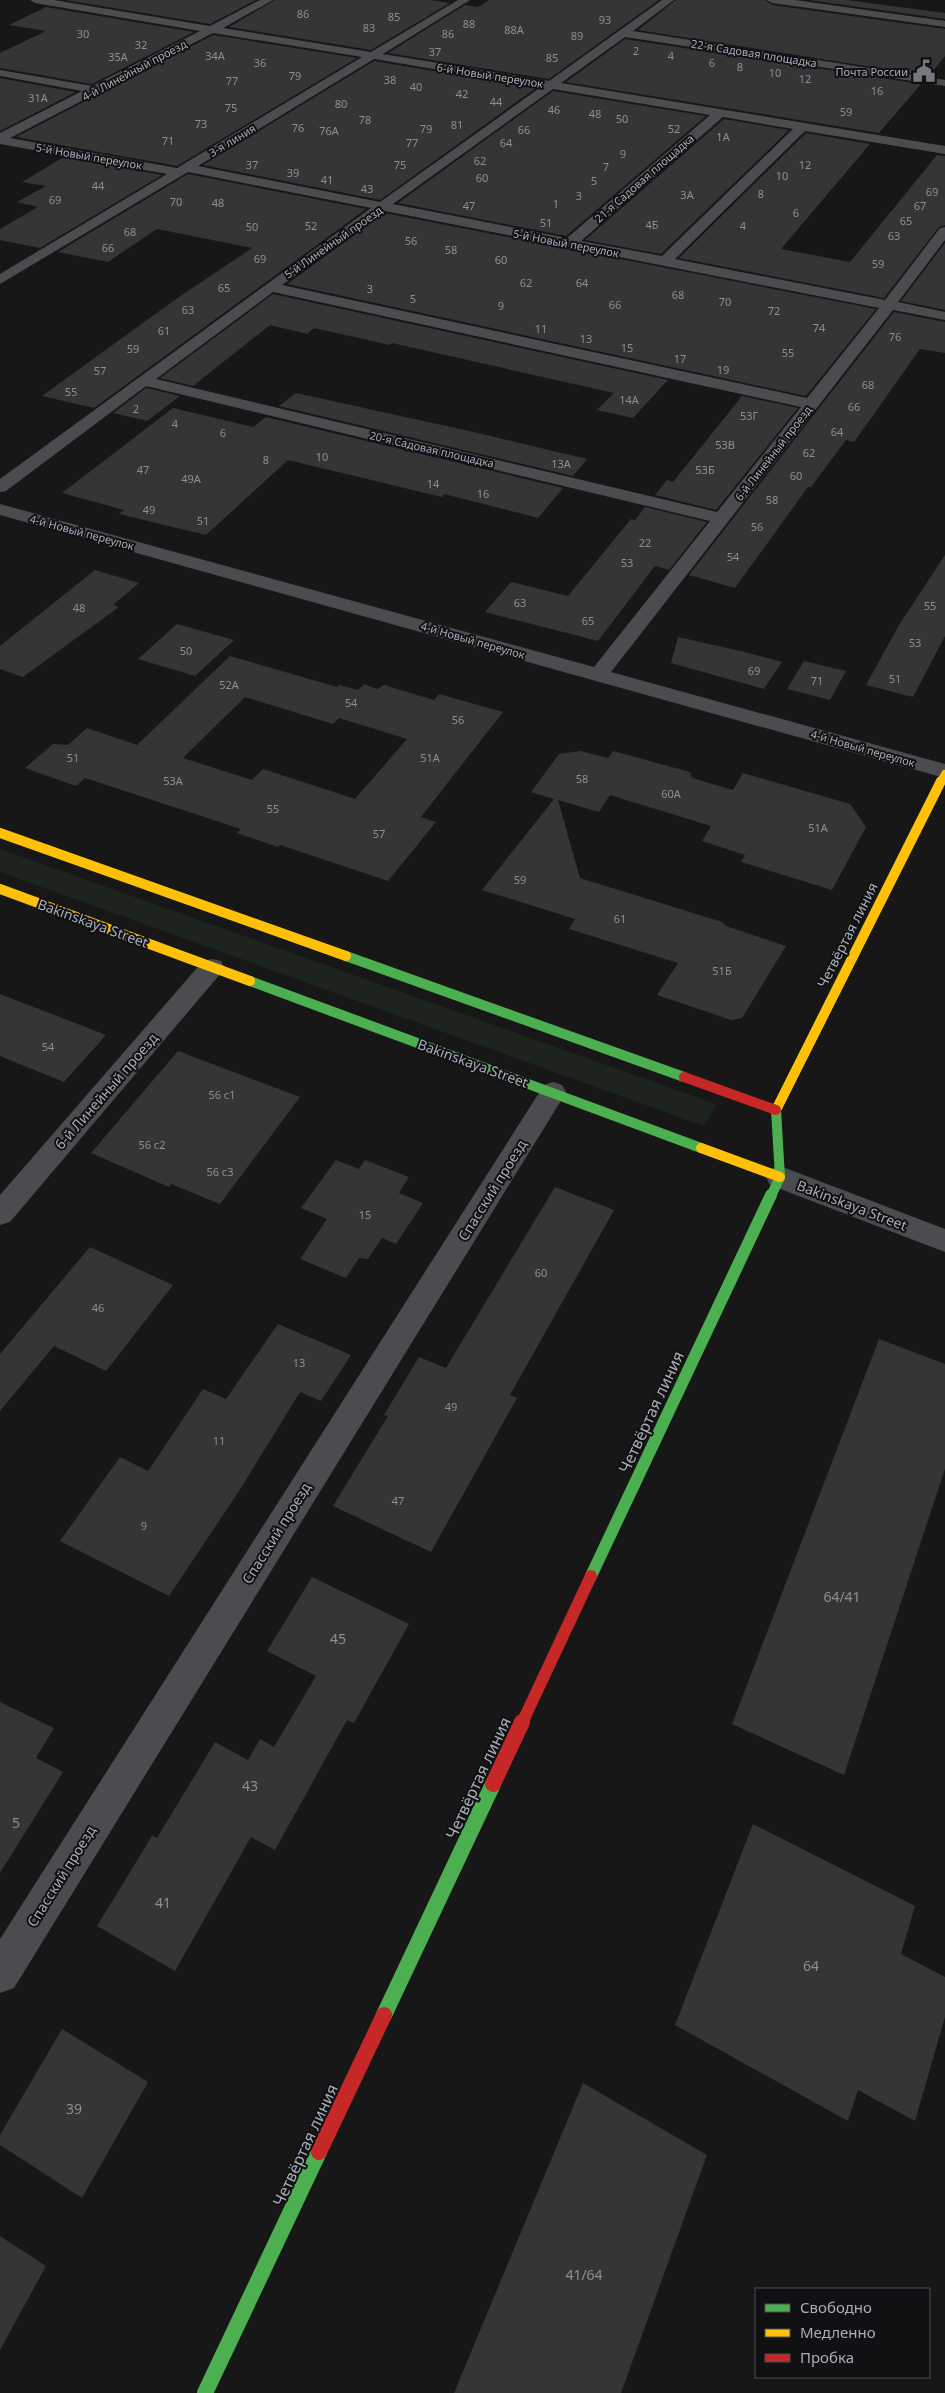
<svg xmlns="http://www.w3.org/2000/svg" width="945" height="2393" viewBox="0 0 945 2393" font-family="'Noto Sans',sans-serif">
	<style>
		.green { fill: #1d241e }
		.building { fill: #353536; fill-rule: evenodd }
		.lines { fill: none; stroke-linecap: round; stroke-linejoin: round }
		.street { fill: #4b4c50; fill-rule: evenodd }
		.fast-far2 { stroke: #4caf50; stroke-width: 10 }
		.fast-far1 { stroke: #4caf50; stroke-width: 12 }
		.fast { stroke: #4caf50; stroke-width: 16 }
		.slow-far1 { stroke: #ffc107; stroke-width: 8 }
		.slow { stroke: #ffc107; stroke-width: 10 }
		.jam-far2 { stroke: #c62828; stroke-width: 10 }
		.jam-far1 { stroke: #c62828; stroke-width: 12 }
		.jam { stroke: #c62828; stroke-width: 16 }
		.labels { text-anchor: middle; dominant-baseline: central; stroke-width: 4; stroke-linejoin: round; paint-order: stroke }
		.number-label { font-size: 11px; fill: #8b8f98 }
		.far-street-label { font-size: 11px; fill: #a8adb8; stroke: #111113 }
		.far-poi-label { font-size: 11px; fill: #a8adb8; stroke: #111113; text-anchor: end }
		.street-label { font-size: 14px; fill: #a8adb8; stroke: #111113 }
		.near-number-label { font-size: 14px; fill: #8b8f98 }
		.near-street-label { font-size: 16px; fill: #a8adb8; stroke: #111113 }
	</style>
	<rect width="100%" height="100%" fill="#171717"/>
	<!-- green -->
	<path class="green" d="M0 849 716 1104 704 1126 0 872Z"/>
	<!-- building -->
	<g class="building">
		<path d="M65 0H256L210 24Z"/>
		<path d="M275 0H430L450 3 371 50 229 27Z"/>
		<path d="M489 0H659L549 79 388 53 465 5 478 7Z"/>
		<path d="M676 0H765L772 5 945 29V56L929 76 638 30Z"/>
		<path d="M809 0H847L945 13V19Z"/>
		<path d="M46 7 194 32 92 84 0 68V53L46 31 9 25Z"/>
		<path d="M213 35 357 58 177 166 16 137Z"/>
		<path d="M625 39 921 84 879 133 566 82Z"/>
		<path d="M374 61 536 88 380 200 203 165Z"/>
		<path d="M0 78 76 92 0 131Z"/>
		<path d="M553 91 706 116 566 236 398 203Z"/>
		<path d="M724 119 789 130 661 254 585 240Z"/>
		<path d="M806 133 870 144 781 249 850 262 937 155 945 156V225L939 227 884 298 679 258Z"/>
		<path d="M64 157 162 175 40 248 0 240V229L38 207 17 202 46 186 22 182Z"/>
		<path d="M188 174 366 209 94 408 42 396 176 299 252 248 157 229 108 262 58 252Z"/>
		<path d="M385 213 876 309 806 396 287 284Z"/>
		<path d="M945 243V310L901 301Z"/>
		<path d="M273 294 668 380 633 418 597 410 614 393 392 343 390 345 314 328 307 334 270 325 193 386 160 378Z"/>
		<path d="M894 312 945 322V353L920 349 854 442 846 440 811 487H808L735 588 689 575Z"/>
		<path d="M146 388 180 396 147 421 113 413Z"/>
		<path d="M296 393 478 433 587 459 573 476 279 406Z"/>
		<path d="M742 396 798 408 716 510 655 495 667 480 673 482Z"/>
		<path d="M173 408 253 427 266 417 563 488 538 518 444 494 442 497 288 460 206 535 119 514 124 510 62 493Z"/>
		<path d="M645 507 707 522 669 570 655 566 598 641 485 612 511 582 568 596 631 519 635 520Z"/>
		<path d="M945 555V636L913 697 866 685 899 625Z"/>
		<path d="M95 570 139 583 113 605 119 607 23 677 0 669V646Z"/>
		<path d="M177 624 234 640 195 676 138 659Z"/>
		<path d="M678 637 745 652 782 662 764 689 671 663Z"/>
		<path d="M230 656 337 687 339 685 358 690 364 684 377 689 384 685 434 700 439 694 503 712 421 817 436 822 388 881 280 845 278 847 237 833 241 829 85 778 76 786 25 768 53 744 68 745 87 728 137 745ZM245 697 333 724 339 718 407 739 355 799 263 769 252 780 183 758Z"/>
		<path d="M804 661 846 671 830 700 787 689Z"/>
		<path d="M580 751 608 758 613 751 690 772 692 778 733 790 743 773 850 804 866 827 832 890 741 862 745 855 702 841 711 826 610 795 599 812 558 800 580 878 722 922 726 926 786 946 742 1018 731 1020 657 995 678 963 569 929 575 919 482 890 554 799 531 792 559 754Z"/>
		<path d="M0 994 106 1035 64 1082 0 1056Z"/>
		<path d="M178 1051 300 1097 220 1204 171 1184 169 1187 91 1153Z"/>
		<path d="M336 1160 359 1169 365 1160 409 1177 399 1193 423 1203 396 1244 382 1238 368 1259 359 1258 346 1278 300 1259 327 1219 301 1208Z"/>
		<path d="M555 1187 614 1210 510 1395 517 1398 431 1552 333 1506 388 1416 384 1415 419 1357 446 1368Z"/>
		<path d="M90 1247 173 1285 106 1371 54 1346 0 1411V1354Z"/>
		<path d="M278 1324 351 1355 321 1401 300 1392 239 1491 169 1596 60 1541 120 1457 148 1471 203 1389 226 1399Z"/>
		<path d="M879 1339 945 1364V1469L844 1775 732 1724Z"/>
		<path d="M312 1577 409 1624 354 1723 347 1720 275 1850 251 1837 175 1971 97 1926 152 1836 157 1838 215 1742 248 1760 260 1739 274 1747 316 1676 267 1651Z"/>
		<path d="M0 1702 54 1728 36 1758 63 1772 0 1873Z"/>
		<path d="M753 1824 915 1906 901 1954 945 1977V2017L915 2121 858 2090 848 2121 675 2025Z"/>
		<path d="M62 2029 148 2082 82 2198 0 2145V2135Z"/>
		<path d="M583 2083 707 2155 621 2393H454Z"/>
		<path d="M0 2236 46 2266 0 2350Z"/>
	</g>
	<g class="lines">
		<!-- street -->
		<g class="street">
			<path d="M30 0H54L210 26 260 0H273L223 28 371 52 458 0H470L383 54 549 81 662 0H674L633 31 945 80V86L625 37 561 83 945 146V154L805 131 675 259 885 300 940 228 945 227V240L898 302 945 312V320L893 310 611 672 945 764V778L0 515V504L594 667 710 521 146 386 6 491 0 492V479L371 208 188 172 0 284V274L167 174 0 144V133L82 91 0 76V70L92 86 200 31 35 3ZM213 33 362 57 177 168 10 138ZM374 59 541 87 380 202 198 166ZM553 89 710 115 567 238 393 204ZM723 117 793 129 662 256 581 241ZM385 211 879 308 807 398 282 285ZM273 292 801 407 717 512 156 379Z"/>
			<path d="M767 0H795L945 21V27L772 3Z"/>
			<path d="M212 959 221 961 224 967 221 973 10 1222 0 1225V1195L203 961Z"/>
			<path d="M553 1082 562 1085 566 1092 562 1099 14 1988 0 1993V1939L544 1085Z"/>
			<path d="M780 1166 945 1229V1252L770 1185 766 1177 770 1169Z"/>
		</g>
		<!-- fast-far2 -->
		<g class="fast-far2">
			<path d="M346 956 684 1077"/>
			<path d="M250 981 701 1148"/>
			<path d="M771 1196 780 1177 776 1110"/>
		</g>
		<!-- fast-far1 -->
		<path class="fast-far1" d="M591 1576 771 1195"/>
		<!-- fast -->
		<g class="fast">
			<path d="M384 2015 493 1784"/>
			<path d="M205 2393 319 2152"/>
		</g>
		<!-- slow-far1 -->
		<path class="slow-far1" d="M941 782 945 774"/>
		<!-- slow -->
		<g class="slow">
			<path d="M0 833 346 956"/>
			<path d="M0 889 250 981"/>
			<path d="M776 1110 941 781"/>
			<path d="M701 1148 780 1177"/>
		</g>
		<!-- jam-far2 -->
		<path class="jam-far2" d="M684 1077 776 1110"/>
		<!-- jam-far1 -->
		<path class="jam-far1" d="M522 1723 591 1576"/>
		<!-- jam -->
		<g class="jam">
			<path d="M493 1784 522 1722"/>
			<path d="M319 2152 384 2015"/>
		</g>
	</g>
	<!-- icons -->
	<defs>
		<symbol id="civic-bare" viewBox="-9 -9 18 18"><path d="M-.6-6.5H3V-4.5H.6V-3L4-1V1h2V6H-6V1h2V-1L-.6-3ZM-1.2 2.5V6h2.4V2.5Z" fill="#757880" stroke="#111113" stroke-width="2.5" paint-order="stroke"/></symbol>
	</defs>
	<g fill-rule="evenodd">
		<use href="#civic-bare" x="908" y="55" width="32" height="32"/>
	</g>
	<g class="labels">
		<!-- number labels -->
		<g class="number-label">
			<text x="303" y="13">86</text>
			<text x="394" y="16">85</text>
			<text x="605" y="19">93</text>
			<text x="469" y="23">88</text>
			<text x="369" y="27">83</text>
			<text x="514" y="29">88А</text>
			<text x="83" y="33">30</text>
			<text x="448" y="33">86</text>
			<text x="577" y="35">89</text>
			<text x="141" y="44">32</text>
			<text x="636" y="50">2</text>
			<text x="435" y="51">37</text>
			<text x="215" y="55">34А</text>
			<text x="671" y="55">4</text>
			<text x="118" y="56">35А</text>
			<text x="552" y="57">85</text>
			<text x="260" y="62">36</text>
			<text x="712" y="62">6</text>
			<text x="740" y="66">8</text>
			<text x="775" y="72">10</text>
			<text x="295" y="75">79</text>
			<text x="805" y="78">12</text>
			<text x="390" y="79">38</text>
			<text x="232" y="80">77</text>
			<text x="416" y="86">40</text>
			<text x="877" y="90">16</text>
			<text x="462" y="93">42</text>
			<text x="38" y="97">31А</text>
			<text x="496" y="101">44</text>
			<text x="341" y="103">80</text>
			<text x="231" y="107">75</text>
			<text x="554" y="109">46</text>
			<text x="846" y="111">59</text>
			<text x="595" y="113">48</text>
			<text x="622" y="118">50</text>
			<text x="365" y="119">78</text>
			<text x="201" y="123">73</text>
			<text x="457" y="124">81</text>
			<text x="298" y="127">76</text>
			<text x="426" y="128">79</text>
			<text x="674" y="128">52</text>
			<text x="524" y="129">66</text>
			<text x="329" y="130">76А</text>
			<text x="723" y="136">1А</text>
			<text x="168" y="140">71</text>
			<text x="412" y="142">77</text>
			<text x="506" y="142">64</text>
			<text x="623" y="153">9</text>
			<text x="480" y="160">62</text>
			<text x="252" y="164">37</text>
			<text x="400" y="164">75</text>
			<text x="805" y="164">12</text>
			<text x="606" y="166">7</text>
			<text x="293" y="172">39</text>
			<text x="782" y="175">10</text>
			<text x="482" y="177">60</text>
			<text x="327" y="179">41</text>
			<text x="594" y="180">5</text>
			<text x="98" y="185">44</text>
			<text x="367" y="188">43</text>
			<text x="932" y="191">69</text>
			<text x="761" y="193">8</text>
			<text x="687" y="194">3А</text>
			<text x="579" y="195">3</text>
			<text x="55" y="199">69</text>
			<text x="176" y="201">70</text>
			<text x="218" y="202">48</text>
			<text x="556" y="203">1</text>
			<text x="469" y="205">47</text>
			<text x="920" y="205">67</text>
			<text x="796" y="212">6</text>
			<text x="906" y="220">65</text>
			<text x="546" y="222">51</text>
			<text x="652" y="224">4Б</text>
			<text x="311" y="225">52</text>
			<text x="743" y="225">4</text>
			<text x="252" y="226">50</text>
			<text x="130" y="231">68</text>
			<text x="894" y="235">63</text>
			<text x="411" y="240">56</text>
			<text x="108" y="247">66</text>
			<text x="451" y="249">58</text>
			<text x="260" y="258">69</text>
			<text x="501" y="259">60</text>
			<text x="878" y="263">59</text>
			<text x="526" y="282">62</text>
			<text x="582" y="282">64</text>
			<text x="224" y="287">65</text>
			<text x="370" y="288">3</text>
			<text x="678" y="294">68</text>
			<text x="413" y="298">5</text>
			<text x="725" y="301">70</text>
			<text x="615" y="304">66</text>
			<text x="501" y="305">9</text>
			<text x="188" y="309">63</text>
			<text x="774" y="310">72</text>
			<text x="819" y="327">74</text>
			<text x="541" y="328">11</text>
			<text x="164" y="330">61</text>
			<text x="895" y="336">76</text>
			<text x="586" y="338">13</text>
			<text x="627" y="347">15</text>
			<text x="133" y="348">59</text>
			<text x="788" y="352">55</text>
			<text x="680" y="358">17</text>
			<text x="723" y="369">19</text>
			<text x="100" y="370">57</text>
			<text x="868" y="384">68</text>
			<text x="71" y="391">55</text>
			<text x="629" y="399">14А</text>
			<text x="854" y="406">66</text>
			<text x="136" y="408">2</text>
			<text x="749" y="415">53Г</text>
			<text x="175" y="423">4</text>
			<text x="837" y="431">64</text>
			<text x="223" y="432">6</text>
			<text x="725" y="444">53В</text>
			<text x="809" y="452">62</text>
			<text x="322" y="456">10</text>
			<text x="266" y="459">8</text>
			<text x="561" y="463">13А</text>
			<text x="143" y="469">47</text>
			<text x="705" y="469">53Б</text>
			<text x="796" y="475">60</text>
			<text x="191" y="478">49А</text>
			<text x="433" y="483">14</text>
			<text x="483" y="493">16</text>
			<text x="772" y="499">58</text>
			<text x="149" y="509">49</text>
			<text x="203" y="520">51</text>
			<text x="757" y="526">56</text>
			<text x="645" y="542">22</text>
			<text x="733" y="556">54</text>
			<text x="627" y="562">53</text>
			<text x="520" y="602">63</text>
			<text x="930" y="605">55</text>
			<text x="79" y="607">48</text>
			<text x="588" y="620">65</text>
			<text x="915" y="642">53</text>
			<text x="186" y="650">50</text>
			<text x="754" y="670">69</text>
			<text x="895" y="678">51</text>
			<text x="817" y="680">71</text>
			<text x="229" y="684">52А</text>
			<text x="351" y="702">54</text>
			<text x="458" y="719">56</text>
			<text x="73" y="757">51</text>
			<text x="430" y="757">51А</text>
			<text x="582" y="778">58</text>
			<text x="173" y="780">53А</text>
			<text x="671" y="793">60А</text>
			<text x="273" y="808">55</text>
			<text x="818" y="827">51А</text>
			<text x="379" y="833">57</text>
			<text x="520" y="879">59</text>
			<text x="620" y="918">61</text>
			<text x="722" y="970">51Б</text>
			<text x="48" y="1046">54</text>
			<text x="222" y="1094">56 с1</text>
			<text x="152" y="1144">56 с2</text>
			<text x="220" y="1171">56 с3</text>
			<text x="365" y="1214">15</text>
			<text x="541" y="1272">60</text>
			<text x="98" y="1307">46</text>
			<text x="299" y="1362">13</text>
			<text x="451" y="1406">49</text>
			<text x="219" y="1440">11</text>
			<text x="398" y="1500">47</text>
			<text x="144" y="1525">9</text>
		</g>
		<!-- far-street labels -->
		<g class="far-street-label">
			<text transform="translate(754 53) rotate(9)">22-я Садовая площадка</text>
			<text transform="translate(134 70) rotate(-28)">4-й Линейный проезд</text>
			<text transform="translate(490 75) rotate(9)">6-й Новый переулок</text>
			<text transform="translate(232 140) rotate(-31)">3-я линия</text>
			<text transform="translate(89 156) rotate(10)">5-й Новый переулок</text>
			<text transform="translate(644 178) rotate(-41)">21-я Садовая площадка</text>
			<text transform="translate(333 242) rotate(-35)">5-й Линейный проезд</text>
			<text transform="translate(566 243) rotate(11)">5-й Новый переулок</text>
			<text transform="translate(432 449) rotate(13)">20-я Садовая площадка</text>
			<text transform="translate(773 453) rotate(-52)">6-й Линейный проезд</text>
			<text transform="translate(82 532) rotate(15)">4-й Новый переулок</text>
			<text transform="translate(473 640) rotate(16)">4-й Новый переулок</text>
			<text transform="translate(863 748) rotate(16)">4-й Новый переулок</text>
		</g>
		<!-- far-poi labels -->
		<g class="far-poi-label">
			<text x="908" y="71">Почта России</text>
		</g>
		<!-- street labels -->
		<g class="street-label">
			<text transform="translate(93 923) rotate(20)">Bakinskaya Street</text>
			<text transform="translate(847 935) rotate(-63)">Четвёртая линия</text>
			<text transform="translate(473 1063) rotate(20)">Bakinskaya Street</text>
			<text transform="translate(106 1091) rotate(-49)">6-й Линейный проезд</text>
			<text transform="translate(492 1190) rotate(-58)">Спасский проезд</text>
			<text transform="translate(852 1205) rotate(21)">Bakinskaya Street</text>
			<text transform="translate(276 1533) rotate(-58)">Спасский проезд</text>
			<text transform="translate(61 1876) rotate(-58)">Спасский проезд</text>
		</g>
		<!-- near-number labels -->
		<g class="near-number-label">
			<text x="842" y="1596">64/41</text>
			<text x="338" y="1638">45</text>
			<text x="250" y="1785">43</text>
			<text x="16" y="1822">5</text>
			<text x="163" y="1902">41</text>
			<text x="811" y="1965">64</text>
			<text x="74" y="2108">39</text>
			<text x="584" y="2274">41/64</text>
		</g>
		<!-- near-street labels -->
		<g class="near-street-label">
			<text transform="translate(651 1412) rotate(-65)">Четвёртая линия</text>
			<text transform="translate(478 1778) rotate(-65)">Четвёртая линия</text>
			<text transform="translate(305 2145) rotate(-65)">Четвёртая линия</text>
		</g>
	</g>
	<!-- legend -->
	<rect x="755" y="2288" width="175" height="90" fill="#111113" stroke="#4d4f55"/>
	<rect x="765" y="2304" width="25" height="8" fill="#4caf50" stroke="#4d4f55"/>
	<text x="800" y="2313" font-size="15" fill="#a8adb8">Свободно</text>
	<rect x="765" y="2329" width="25" height="8" fill="#ffc107" stroke="#4d4f55"/>
	<text x="800" y="2338" font-size="15" fill="#a8adb8">Медленно</text>
	<rect x="765" y="2354" width="25" height="8" fill="#c62828" stroke="#4d4f55"/>
	<text x="800" y="2363" font-size="15" fill="#a8adb8">Пробка</text>
</svg>
